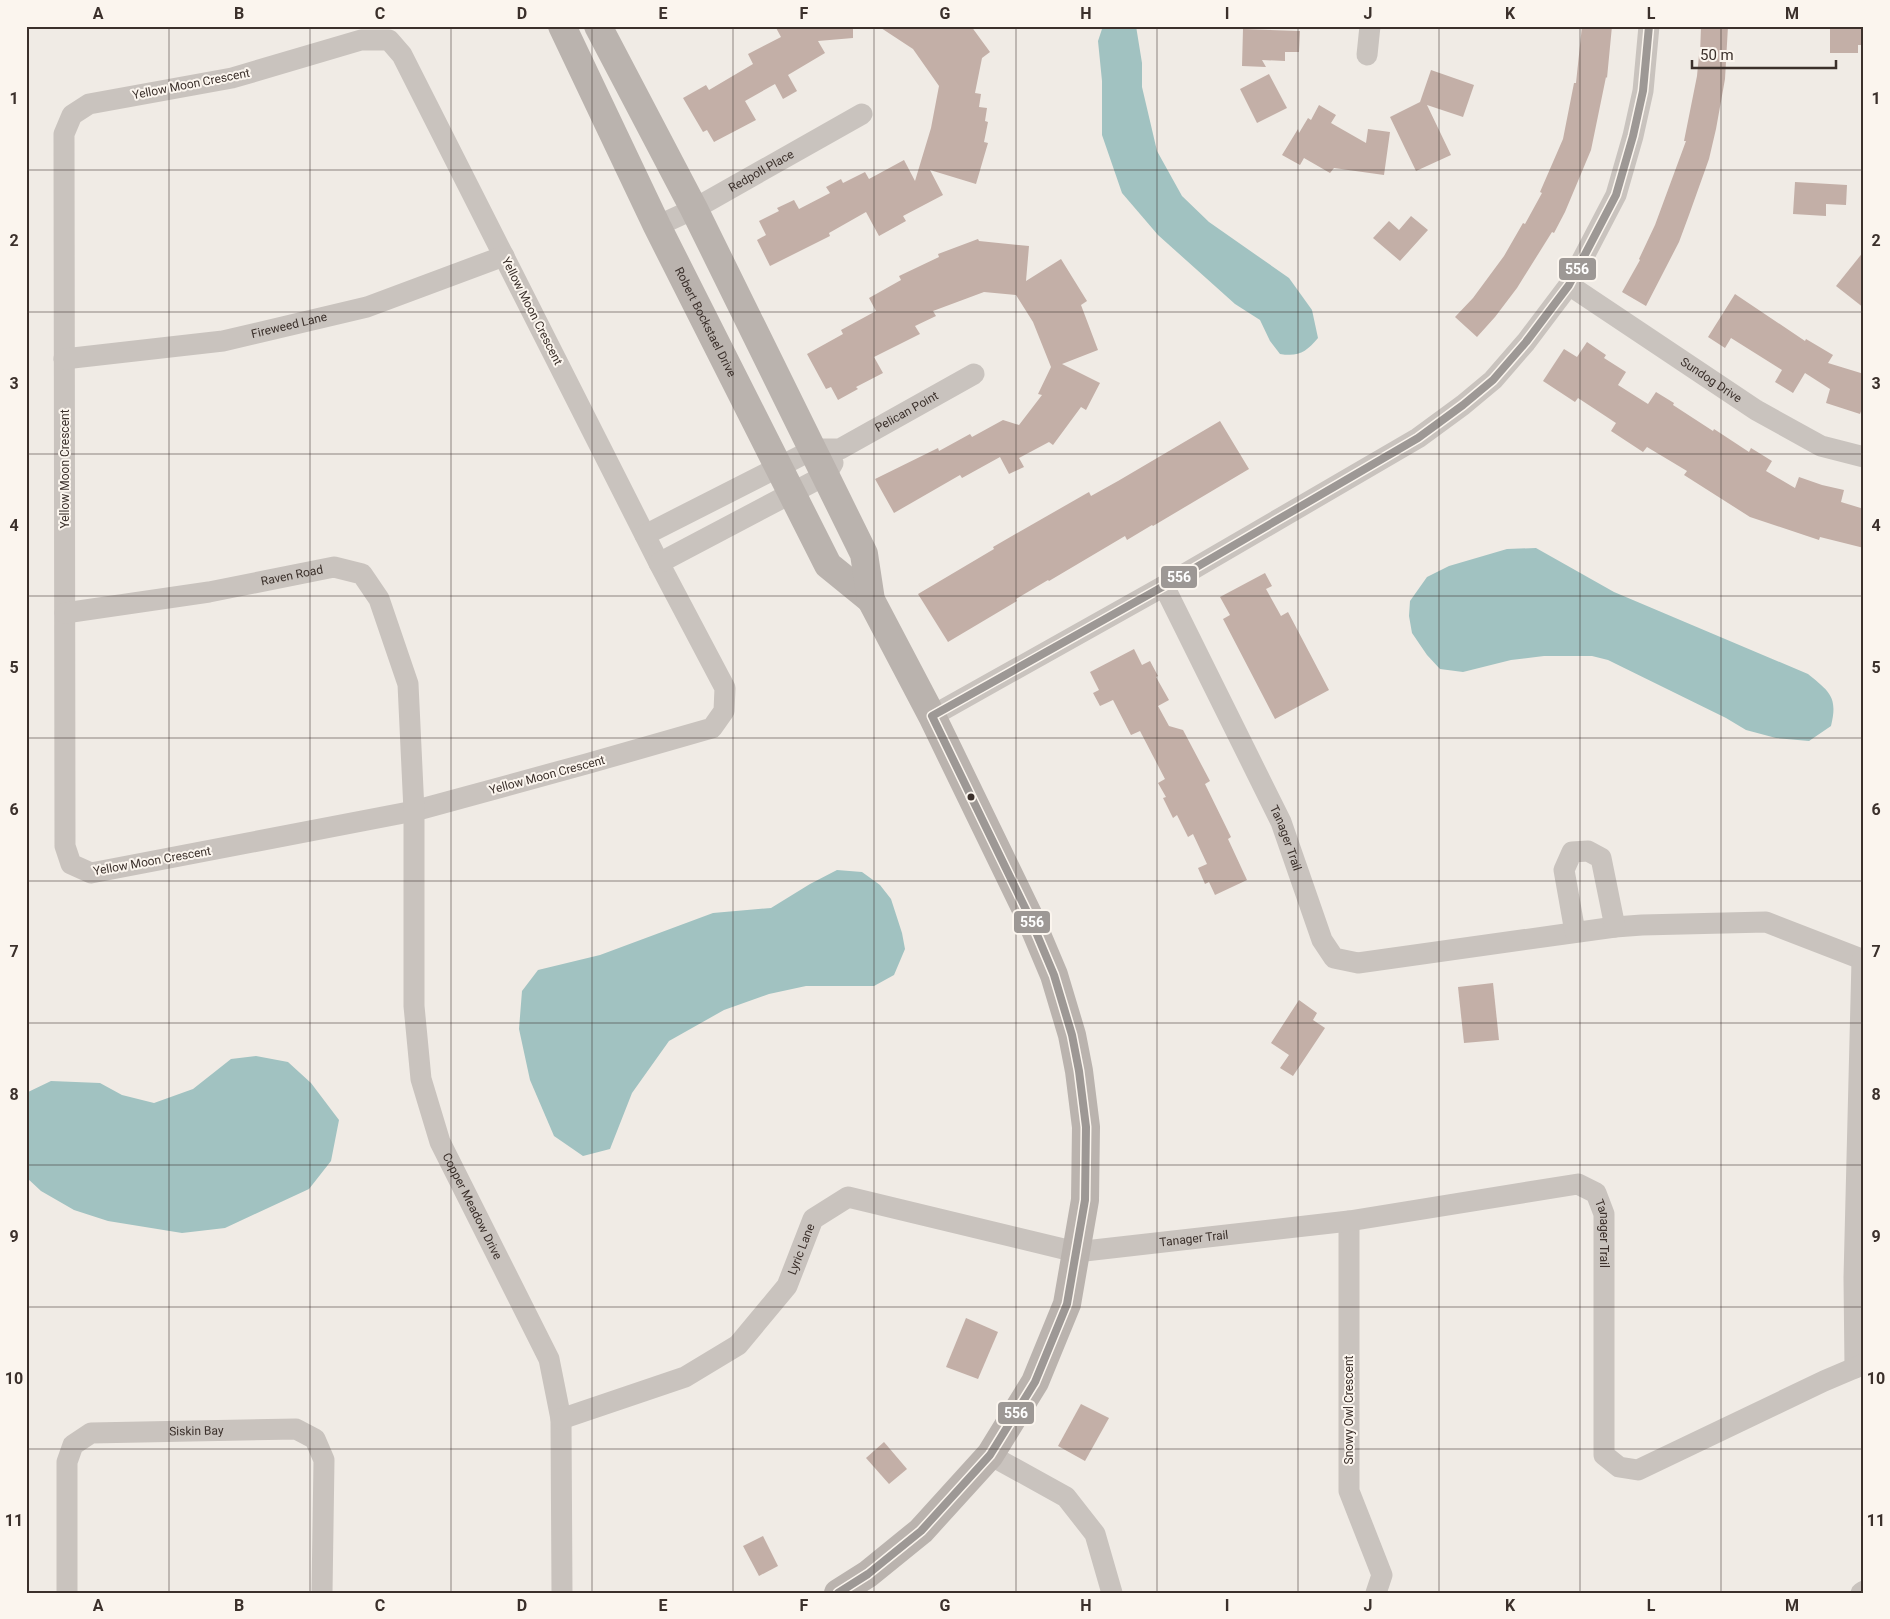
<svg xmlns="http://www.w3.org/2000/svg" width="1890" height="1619" viewBox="0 0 1890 1619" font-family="Roboto,sans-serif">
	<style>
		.water { fill: #a1c2c1 }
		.building { fill: #c3afa7 }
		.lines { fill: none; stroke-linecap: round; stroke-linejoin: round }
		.street { stroke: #c9c3be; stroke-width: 21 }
		.secondary { stroke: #bab3ae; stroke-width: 28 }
		.bus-1-casing { stroke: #fbf5ee; stroke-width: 11 }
		.bus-1 { stroke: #9d9895; stroke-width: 8 }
		.grid { fill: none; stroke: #3b302b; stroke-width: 1; stroke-opacity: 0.55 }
		.bus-dot { fill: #3b302b; stroke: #fbf5ee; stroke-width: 2 }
		.labels { text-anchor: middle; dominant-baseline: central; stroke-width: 4; stroke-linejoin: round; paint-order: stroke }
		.street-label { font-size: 12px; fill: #3b302b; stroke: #fbf5ee }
		.line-badge { stroke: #fbf5ee; stroke-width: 2 }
		.badge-label { font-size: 14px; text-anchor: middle; font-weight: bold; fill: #fff }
		.neatline { fill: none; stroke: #3b302b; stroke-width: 2 }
		.grid-label { font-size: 16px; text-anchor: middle; font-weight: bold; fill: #3b302b }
	</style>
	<rect width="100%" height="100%" fill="#f0ebe5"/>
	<!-- water -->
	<g class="water">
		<path d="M1103 26H1136L1142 63V87L1157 151 1182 196 1209 222 1289 278 1312 310 1318 338C1306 352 1299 357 1280 354L1270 341 1260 320 1235 304 1158 235 1122 193 1102 135V81L1098 41Z"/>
		<path d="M1536 548 1614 592 1808 674C1830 692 1838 697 1831 726L1809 741 1776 738 1746 730 1726 718 1608 660 1592 656H1544L1511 660 1463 672 1440 669 1427 655 1412 633 1409 616 1410 601 1427 577 1449 566 1507 549Z"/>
		<path d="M837 870 862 872 880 885 891 899 902 933 905 949 894 975 874 986H806L769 994 724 1010 669 1041 632 1093 610 1149 583 1156 554 1136 530 1080 519 1029 522 991 538 970 600 955 713 913 771 908 810 884Z"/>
		<path d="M256 1056 288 1062 311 1083 339 1120 331 1161 309 1189 225 1228 182 1233 108 1221 74 1210 41 1191 26 1177V1093L51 1081 100 1083 122 1095 154 1103 193 1089 231 1059Z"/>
	</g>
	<!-- building -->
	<g class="building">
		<path d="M775 26H853V38L818 41 825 53 788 75 797 91 783 99 775 84 745 101 756 120 714 142 707 130 703 132 683 98 706 85 709 90 753 64 748 54 781 37Z"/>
		<path d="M878 26H971L990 52 982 58 975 93 981 94 979 107 987 108 985 121 988 122 984 142 988 143 976 184 930 170 943 195 903 216 906 221 879 236 866 212 829 233 830 236 770 266 757 240 766 235 759 221 779 211 777 208 794 200 799 209 830 193 826 187 841 179 843 183 865 172 869 179 904 160 915 181 931 128 939 86 913 49Z"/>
		<path d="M1582 26H1612L1607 78 1606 77 1591 150 1565 212 1554 233 1552 232 1517 288 1495 317 1477 337 1455 317 1473 298 1504 256 1523 223 1525 224 1542 193 1540 192 1563 139 1574 83H1576Z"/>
		<path d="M1701 26H1728L1725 79 1716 129 1709 159 1689 215 1679 242 1646 306 1622 292 1640 260 1639 259 1655 225 1686 141H1684L1697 76 1699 55H1700Z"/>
		<path d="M1830 26H1864V45H1858V53H1830Z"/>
		<path d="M1243 29 1300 31 1299 52H1285V61L1262 60 1266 67 1242 66Z"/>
		<path d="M1431 70 1474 85 1463 117 1427 105 1451 155 1416 171 1390 117 1420 102Z"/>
		<path d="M1269 74 1287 108 1257 123 1240 89Z"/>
		<path d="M1319 105 1336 115 1331 123 1366 143 1368 129 1390 132 1384 175 1334 168 1330 173 1304 158 1300 165 1282 155 1298 129 1299 133 1308 118 1311 120Z"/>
		<path d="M1795 182 1847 185 1846 205 1826 204V216L1793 214Z"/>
		<path d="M1411 216 1428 230 1400 261 1373 238 1389 221 1399 230Z"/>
		<path d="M978 239 979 241 1029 246 1026 281 1061 259 1087 301 1081 305 1098 350 1062 364 1100 383 1086 410 1081 407 1053 445 1049 442 1019 458 1024 467 1009 474 1000 457 962 478 960 475 894 513 875 479 938 448 939 451 970 434 972 437 1003 420 1019 425 1042 395 1038 394 1051 367 1033 322 1016 295 984 292 933 311 936 316 915 326 920 334 874 357 883 373 856 387 858 389 838 400 831 387 826 389 807 354 843 334 841 330 876 311 869 298 901 280 899 276 939 257 938 254Z"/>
		<path d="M1864 251V308L1836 286Z"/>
		<path d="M1735 294 1805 341 1806 339 1833 355 1828 363 1864 374V403L1860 414 1826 403 1830 389 1805 373 1793 393 1775 382 1782 370 1731 338 1725 348 1708 337Z"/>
		<path d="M1587 342 1606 355 1604 358 1626 372 1618 385 1648 404 1656 392 1674 403 1673 405 1713 431 1714 429 1749 452 1751 448 1772 461 1766 471 1795 488 1799 477 1822 485 1844 490 1841 502 1864 509V548L1820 537 1819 540 1750 517 1684 475 1687 471 1647 447 1643 452 1611 431 1616 423 1578 398 1575 402 1543 381 1564 349 1577 357Z"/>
		<path d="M1220 421 1249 469 1153 526 1152 525 1127 540 1125 536 1049 581 1048 580 1016 599 1017 601 948 642 918 594 994 549 993 547 1012 536 1089 492 1091 496 1118 481Z"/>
		<path d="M1265 573 1272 586 1266 589 1281 616 1288 612 1329 690 1275 719 1223 619 1230 615 1220 597Z"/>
		<path d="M1134 649 1142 665 1150 661 1158 676 1156 677 1169 700 1158 706 1169 726 1183 730 1210 781 1205 784 1231 837 1228 839 1247 880 1215 895 1209 882 1205 884 1198 868 1207 864 1193 834 1188 837 1177 815 1173 818 1163 798 1166 797 1158 783 1165 779 1140 731 1131 735 1113 700 1100 706 1093 693 1099 690 1090 672Z"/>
		<path d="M1493 983 1499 1040 1464 1043 1458 987Z"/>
		<path d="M1299 1000 1317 1013 1313 1020 1325 1028 1293 1076 1280 1068 1289 1055 1271 1043Z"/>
		<path d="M966 1318 998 1332 978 1379 946 1367Z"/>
		<path d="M1081 1404 1109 1418 1085 1461 1058 1446Z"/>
		<path d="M884 1442 907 1469 889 1484 866 1458Z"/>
		<path d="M763 1536 778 1566 759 1576 743 1546Z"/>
	</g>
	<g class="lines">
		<!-- street -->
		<g class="street">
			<path d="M361 40H389L402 55 659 563 725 688 724 711 712 728 586 764 414 811 91 873 71 864 65 846 64 134 72 115 89 104 232 78Z"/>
			<path d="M1367 55 1370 26"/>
			<path id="s1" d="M657 226 694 209 862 114"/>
			<path id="s2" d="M1569 285 1756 410 1821 446 1864 457"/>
			<path id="s3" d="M64 359 223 341 367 307 504 256"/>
			<path id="s4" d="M645 535 814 449H840L974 374"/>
			<path d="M659 563 826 475 833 463"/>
			<path id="s5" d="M1164 586 1281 822 1322 940 1334 958 1358 963 1615 927 1642 925 1766 922 1864 960"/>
			<path id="s6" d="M65 613 209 592 334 567 362 574 379 599 408 684 414 811V1006L421 1079 440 1142 549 1359 561 1419 562 1593"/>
			<path d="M932 716 1164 586 1418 438 1463 405 1493 380 1526 342 1569 285 1616 195 1633 136 1643 91 1649 26"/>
			<path d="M1575 932 1564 870 1572 852 1588 851 1601 858 1615 927"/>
			<path d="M1349 1221V1491L1382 1575 1376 1593"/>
			<path d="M1855 1368 1854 1278 1862 960"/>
			<path id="s7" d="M561 1419 685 1377 738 1345 787 1286 813 1219 848 1197 1076 1252 1349 1221 1578 1184 1596 1193 1604 1214V1455L1619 1467 1638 1470 1824 1381 1864 1364"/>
			<path d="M990 1455 1066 1497 1095 1534 1112 1593"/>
			<path id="s8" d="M67 1593V1462L73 1445 91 1433 296 1429 315 1439 324 1460 322 1593"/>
			<path d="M1861 1593 1864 1591"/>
		</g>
		<!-- secondary -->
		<g class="secondary">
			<path id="s9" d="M562 26 657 226 828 565 871 600"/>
			<path d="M598 26 694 209 864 554 871 600 932 716 1030 918 1054 975 1072 1035 1079 1071 1086 1127 1085 1200 1067 1304 1035 1382 990 1455 921 1531 868 1574 838 1593"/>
		</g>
		<defs>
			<path id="bus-1" d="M838 1593 868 1574 921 1531 990 1455 1035 1382 1067 1304 1085 1200 1086 1127 1079 1071 1072 1035 1054 975 1030 918 932 716 1164 586 1418 438 1463 405 1493 380 1526 342 1569 285 1616 195 1633 136 1643 91 1649 26"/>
		</defs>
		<!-- bus-1 casing -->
		<use href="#bus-1" class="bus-1-casing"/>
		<!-- bus-1 -->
		<use href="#bus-1" class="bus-1"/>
	</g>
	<!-- grid -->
	<path class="grid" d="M169 26V1593M310 26V1593M451 26V1593M592 26V1593M733 26V1593M874 26V1593M1016 26V1593M1157 26V1593M1298 26V1593M1439 26V1593M1580 26V1593M1721 26V1593M26 170H1864M26 312H1864M26 454H1864M26 596H1864M26 738H1864M26 881H1864M26 1023H1864M26 1165H1864M26 1307H1864M26 1449H1864"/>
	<!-- markers -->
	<circle class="bus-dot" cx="971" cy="797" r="4.5"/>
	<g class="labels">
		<!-- street labels -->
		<g class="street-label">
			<text transform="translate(191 84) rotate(-11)">Yellow Moon Crescent</text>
			<text stroke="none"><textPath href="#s1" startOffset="118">Redpoll Place</textPath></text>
			<text transform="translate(532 311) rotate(63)">Yellow Moon Crescent</text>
			<text stroke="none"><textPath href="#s9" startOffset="329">Robert Bockstael Drive</textPath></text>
			<text stroke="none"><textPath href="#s3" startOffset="228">Fireweed Lane</textPath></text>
			<text stroke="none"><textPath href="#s2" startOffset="171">Sundog Drive</textPath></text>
			<text stroke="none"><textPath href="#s4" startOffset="292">Pelican Point</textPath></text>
			<text transform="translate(65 469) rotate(-90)">Yellow Moon Crescent</text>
			<text stroke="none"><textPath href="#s6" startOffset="230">Raven Road</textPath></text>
			<text transform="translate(547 775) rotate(-15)">Yellow Moon Crescent</text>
			<text stroke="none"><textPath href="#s5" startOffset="280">Tanager Trail</textPath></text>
			<text transform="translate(152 861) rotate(-10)">Yellow Moon Crescent</text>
			<text stroke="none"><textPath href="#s6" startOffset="955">Copper Meadow Drive</textPath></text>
			<text stroke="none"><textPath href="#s7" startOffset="1186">Tanager Trail</textPath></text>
			<text stroke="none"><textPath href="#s7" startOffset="736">Tanager Trail</textPath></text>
			<text stroke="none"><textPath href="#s7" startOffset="309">Lyric Lane</textPath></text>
			<text transform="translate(1349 1410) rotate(-90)">Snowy Owl Crescent</text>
			<text stroke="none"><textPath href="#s8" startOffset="276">Siskin Bay</textPath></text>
		</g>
	</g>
	<g class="line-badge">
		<rect x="1558" y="257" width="39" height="24" rx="5" fill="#9d9895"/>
		<rect x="1160" y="565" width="38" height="24" rx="5" fill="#9d9895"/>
		<rect x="1013" y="910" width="38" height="24" rx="5" fill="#9d9895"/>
		<rect x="997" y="1401" width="38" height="24" rx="5" fill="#9d9895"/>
	</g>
	<g class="badge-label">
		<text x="1577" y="274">556</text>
		<text x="1179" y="582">556</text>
		<text x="1032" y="927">556</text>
		<text x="1016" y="1418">556</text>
	</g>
	<!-- border -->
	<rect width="1890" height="1619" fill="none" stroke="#fbf5ee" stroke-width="55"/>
	<!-- scale -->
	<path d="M1692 60v8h144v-8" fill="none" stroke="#3b302b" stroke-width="2.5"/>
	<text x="1700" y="60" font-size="15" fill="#3b302b" stroke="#fbf5ee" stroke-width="4" paint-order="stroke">50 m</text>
	<rect x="28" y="28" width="1834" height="1564" class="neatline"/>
	<g class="grid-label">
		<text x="98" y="19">A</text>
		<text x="239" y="19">B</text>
		<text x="380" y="19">C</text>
		<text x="522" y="19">D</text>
		<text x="663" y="19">E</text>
		<text x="804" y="19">F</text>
		<text x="945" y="19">G</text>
		<text x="1086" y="19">H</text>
		<text x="1227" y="19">I</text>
		<text x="1368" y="19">J</text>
		<text x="1510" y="19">K</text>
		<text x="1651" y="19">L</text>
		<text x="1792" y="19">M</text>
		<text x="14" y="104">1</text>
		<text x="1876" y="104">1</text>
		<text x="14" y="246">2</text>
		<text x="1876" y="246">2</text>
		<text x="14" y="389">3</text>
		<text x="1876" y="389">3</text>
		<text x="14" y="531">4</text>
		<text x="1876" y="531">4</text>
		<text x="14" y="673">5</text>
		<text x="1876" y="673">5</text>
		<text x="14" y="815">6</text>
		<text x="1876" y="815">6</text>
		<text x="14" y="957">7</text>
		<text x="1876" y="957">7</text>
		<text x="14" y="1100">8</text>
		<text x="1876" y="1100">8</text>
		<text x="14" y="1242">9</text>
		<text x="1876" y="1242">9</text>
		<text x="14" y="1384">10</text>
		<text x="1876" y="1384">10</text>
		<text x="14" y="1526">11</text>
		<text x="1876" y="1526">11</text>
		<text x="98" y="1611">A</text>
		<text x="239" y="1611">B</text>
		<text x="380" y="1611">C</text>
		<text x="522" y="1611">D</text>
		<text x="663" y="1611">E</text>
		<text x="804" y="1611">F</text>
		<text x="945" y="1611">G</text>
		<text x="1086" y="1611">H</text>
		<text x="1227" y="1611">I</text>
		<text x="1368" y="1611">J</text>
		<text x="1510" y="1611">K</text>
		<text x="1651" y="1611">L</text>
		<text x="1792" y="1611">M</text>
	</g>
</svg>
